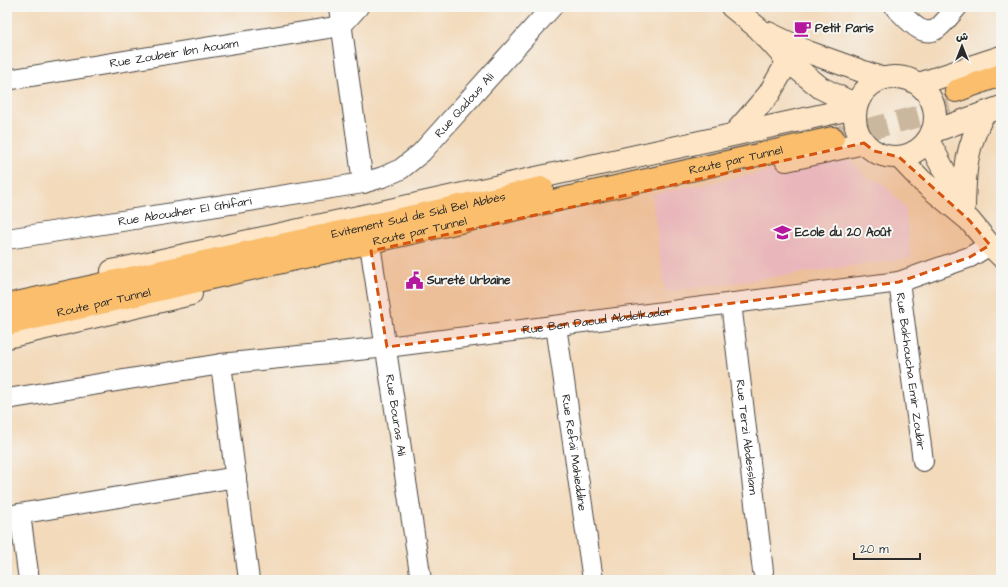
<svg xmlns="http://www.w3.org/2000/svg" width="1008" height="587" viewBox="0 0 1008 587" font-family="'Architects Daughter','Playpen Sans Arabic',sans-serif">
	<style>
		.built { fill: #eed0e7 }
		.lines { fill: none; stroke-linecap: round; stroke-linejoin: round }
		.trunk-tunnel { stroke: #cbb79e; stroke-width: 22; stroke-dasharray: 22 11; stroke-linecap: butt }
		.minor-casing { stroke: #494541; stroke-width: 22 }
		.secondary-casing { stroke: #494541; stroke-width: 24 }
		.trunk-casing { stroke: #494541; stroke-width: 24 }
		.minor { stroke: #fff; stroke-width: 20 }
		.secondary { stroke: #fde5c5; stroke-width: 22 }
		.trunk { stroke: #fabe6d; stroke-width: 22 }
		.marked { fill: #d5540f; fill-opacity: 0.2; stroke: #d5540f; stroke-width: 3; stroke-dasharray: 8 5; stroke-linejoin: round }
		.labels { text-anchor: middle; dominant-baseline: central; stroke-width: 4; stroke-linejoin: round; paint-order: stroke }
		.poi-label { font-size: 12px; font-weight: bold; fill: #2b2b2b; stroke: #f6f6f2; text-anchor: start }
		.street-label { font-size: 12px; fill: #2b2b2b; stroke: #f6f6f2 }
	</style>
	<rect width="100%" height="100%" fill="#f6f6f2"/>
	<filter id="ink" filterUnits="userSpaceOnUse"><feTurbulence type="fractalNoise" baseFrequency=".025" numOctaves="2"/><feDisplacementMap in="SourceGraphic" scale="8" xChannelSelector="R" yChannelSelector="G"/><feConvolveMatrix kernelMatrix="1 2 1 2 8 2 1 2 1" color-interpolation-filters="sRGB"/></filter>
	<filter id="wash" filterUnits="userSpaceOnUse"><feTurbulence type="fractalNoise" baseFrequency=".012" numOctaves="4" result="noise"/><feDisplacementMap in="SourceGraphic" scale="16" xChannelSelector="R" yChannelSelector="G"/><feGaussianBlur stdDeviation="0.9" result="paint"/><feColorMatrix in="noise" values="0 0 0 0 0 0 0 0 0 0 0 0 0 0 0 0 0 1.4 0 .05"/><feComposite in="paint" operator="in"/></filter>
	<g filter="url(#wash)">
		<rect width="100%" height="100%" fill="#f3dabb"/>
		<!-- built -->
		<path class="built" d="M847 156 868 179 883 183 905 207 911 258 665 292 652 194Z"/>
	</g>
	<g filter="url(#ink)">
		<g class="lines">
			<!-- trunk-tunnel -->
			<path class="trunk-tunnel" d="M833 138 960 106"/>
			<defs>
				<g id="minor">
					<path d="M339 7 363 183"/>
					<path d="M895 7C906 17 922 40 938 28 945 22 951 14 957 7"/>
					<path id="s1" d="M7 80 341 26 358 7"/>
					<path id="s2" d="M7 239 363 183 383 177 401 169 421 153 552 7"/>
					<path id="s3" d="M371 251 421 580"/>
					<path id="s4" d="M899 282 923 461"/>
					<path id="s5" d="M731 303 763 571"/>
					<path id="s6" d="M556 326 593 580"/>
					<path d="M221 364 249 580"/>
					<path id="s7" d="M7 399 221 364 387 347 899 282 970 257 990 245"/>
					<path d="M20 514 29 580"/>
					<path d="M7 516 236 477"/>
				</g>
				<g id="secondary">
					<path d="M732 7 758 28 788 61 821 88 856 105"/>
					<path d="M768 33 808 52 881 78"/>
					<circle cx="895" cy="117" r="40"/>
					<path d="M919 84 1001 57"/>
					<path d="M932 132 1001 107"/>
					<path d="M735 133 769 94 788 61"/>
					<path d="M928 140 963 206"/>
					<path d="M899 157 922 181 969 220 990 245 1001 256"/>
					<path d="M786 160 864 143"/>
					<path d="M964 206C965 168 966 148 984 113"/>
					<path d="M112 271 855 108"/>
					<path d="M7 337 191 294"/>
				</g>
				<g id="trunk">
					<path d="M956 91 1001 75"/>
					<path id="s8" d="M7 305 542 188"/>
					<path id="s9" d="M7 324 833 138"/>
				</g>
			</defs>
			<!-- minor casing -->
			<use href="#minor" class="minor-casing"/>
			<!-- secondary casing -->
			<use href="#secondary" class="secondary-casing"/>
			<!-- trunk casing -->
			<use href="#trunk" class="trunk-casing"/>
			<!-- minor -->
			<use href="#minor" class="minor"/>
			<!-- secondary -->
			<use href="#secondary" class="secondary"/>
			<!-- trunk -->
			<use href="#trunk" class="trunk"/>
		</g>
	</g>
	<!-- marked area -->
	<path class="marked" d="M864 143 874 151 899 157 969 220 990 245 970 257 899 282 387 347 371 251Z"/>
	<!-- icons -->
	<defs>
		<symbol id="cafe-bare" viewBox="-9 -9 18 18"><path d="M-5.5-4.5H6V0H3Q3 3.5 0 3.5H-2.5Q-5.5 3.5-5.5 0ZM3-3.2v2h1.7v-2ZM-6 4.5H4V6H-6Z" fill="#b5179e" stroke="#f6f6f2" stroke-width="2.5" paint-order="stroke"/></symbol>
		<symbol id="school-bare" viewBox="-9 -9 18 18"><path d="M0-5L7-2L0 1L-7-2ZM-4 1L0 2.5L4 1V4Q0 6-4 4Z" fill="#b5179e" stroke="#f6f6f2" stroke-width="2.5" paint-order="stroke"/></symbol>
		<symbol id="civic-bare" viewBox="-9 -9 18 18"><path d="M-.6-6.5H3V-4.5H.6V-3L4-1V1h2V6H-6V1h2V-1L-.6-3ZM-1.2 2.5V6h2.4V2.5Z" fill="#b5179e" stroke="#f6f6f2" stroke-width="2.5" paint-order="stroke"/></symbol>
	</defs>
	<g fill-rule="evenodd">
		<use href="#cafe-bare" x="790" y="16" width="25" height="25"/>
		<use href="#school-bare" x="770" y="220" width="25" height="25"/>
		<use href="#civic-bare" x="402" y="268" width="25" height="25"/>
	</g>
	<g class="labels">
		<!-- poi labels -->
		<g class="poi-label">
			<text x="815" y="28">Petit Paris</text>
			<text x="795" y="232">Ecole du 20 Août</text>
			<text x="427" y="280">Sureté Urbaine</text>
		</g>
		<!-- street labels -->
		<g class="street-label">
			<text stroke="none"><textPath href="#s1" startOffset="169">Rue Zoubeir Ibn Aouam</textPath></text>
			<text stroke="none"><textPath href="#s2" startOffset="491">Rue Qadous Ali</textPath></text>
			<text stroke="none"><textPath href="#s9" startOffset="747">Route par Tunnel</textPath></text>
			<text stroke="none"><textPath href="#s2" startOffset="180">Rue Aboudher El Ghifari</textPath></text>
			<text stroke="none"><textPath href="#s8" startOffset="421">Evitement Sud de Sidi Bel Abbès</textPath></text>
			<text stroke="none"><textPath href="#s9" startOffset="423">Route par Tunnel</textPath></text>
			<text stroke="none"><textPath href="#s9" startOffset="99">Route par Tunnel</textPath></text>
			<text stroke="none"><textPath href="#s7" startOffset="596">Rue Ben Daoud Abdelkader</textPath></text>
			<text stroke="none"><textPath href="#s4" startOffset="90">Rue Bakhoucha Emir Zoubir</textPath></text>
			<text stroke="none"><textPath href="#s3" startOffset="166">Rue Bouras Ali</textPath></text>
			<text stroke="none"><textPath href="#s5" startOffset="135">Rue Terzi Abdesslam</textPath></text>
			<text stroke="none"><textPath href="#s6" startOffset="128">Rue Refaï Mahieddine</textPath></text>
		</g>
	</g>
	<!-- margin -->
	<rect width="1008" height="587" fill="none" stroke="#f6f6f2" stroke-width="24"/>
	<!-- north arrow -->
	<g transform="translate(962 46)" stroke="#f6f6f2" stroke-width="3" paint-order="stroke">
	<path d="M0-3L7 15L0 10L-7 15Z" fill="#2b2b2b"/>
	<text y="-6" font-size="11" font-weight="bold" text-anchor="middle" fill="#2b2b2b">ش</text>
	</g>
	<!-- scale -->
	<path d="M854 553v6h66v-6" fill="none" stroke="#2b2b2b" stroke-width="2"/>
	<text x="860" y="553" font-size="12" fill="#2b2b2b" stroke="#f6f6f2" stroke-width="3" paint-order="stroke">20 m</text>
</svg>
